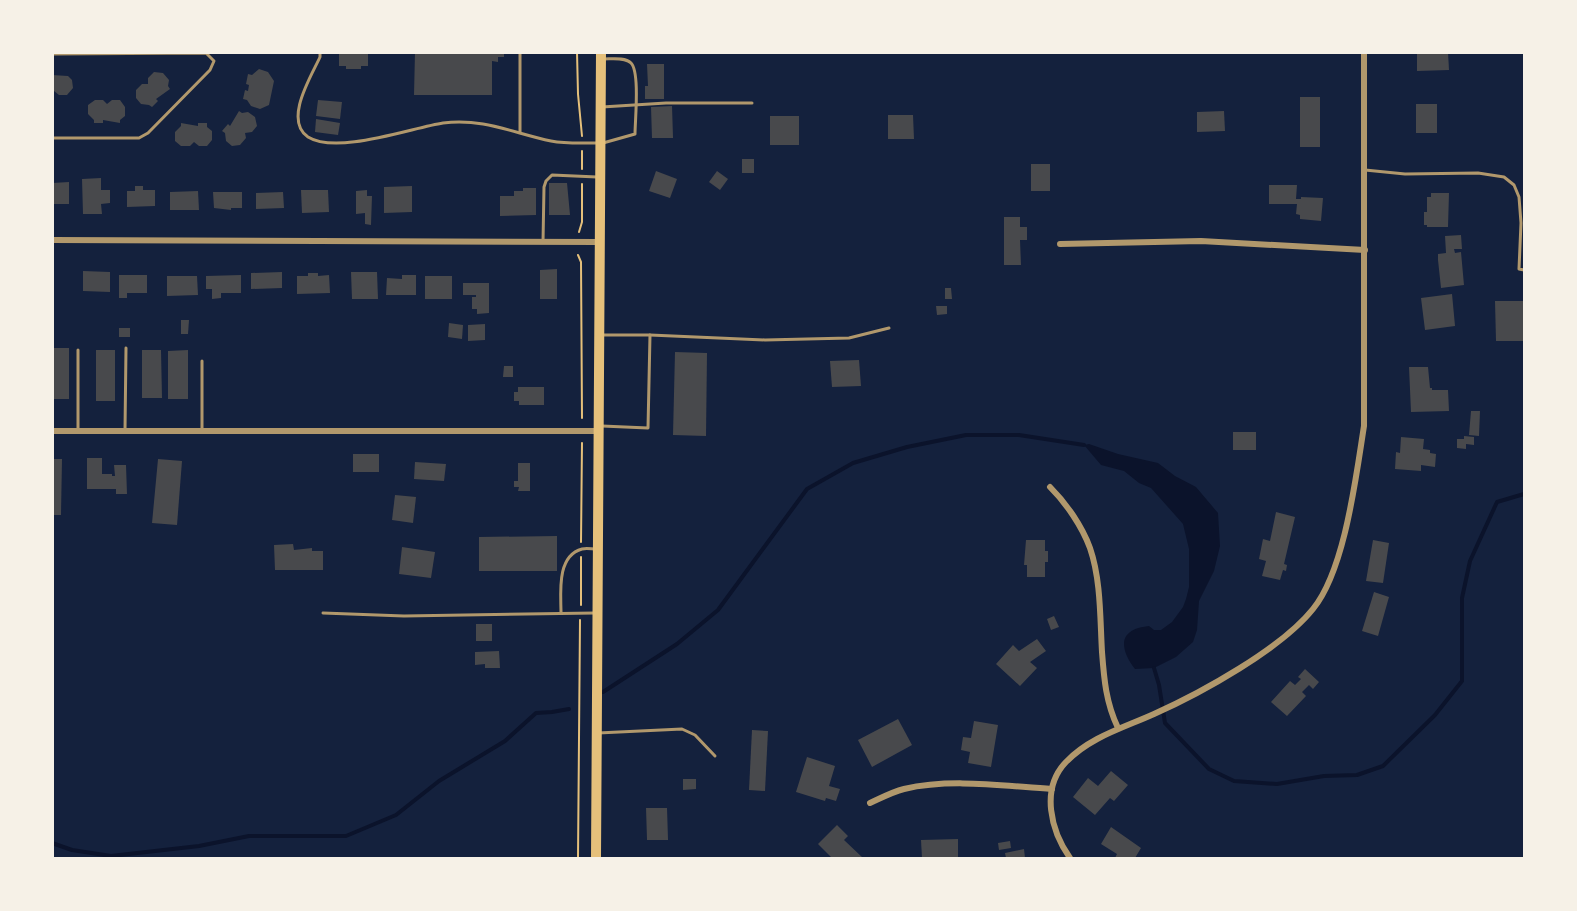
<svg xmlns="http://www.w3.org/2000/svg" width="1577" height="911" viewBox="0 0 1577 911" font-family="Barlow,sans-serif">
	<style>
		.water { fill: #0b132b }
		.lines { fill: none; stroke-linecap: round; stroke-linejoin: round }
		.stream { stroke: #0b132b; stroke-width: 4 }
		.building { fill: #48494c }
		.path { stroke: #e5c07b; stroke-width: 2 }
		.service { stroke: #b1986c; stroke-width: 3 }
		.minor { stroke: #b1986c; stroke-width: 6 }
		.primary { stroke: #e5c07b; stroke-width: 10 }
	</style>
	<rect width="100%" height="100%" fill="#14213d"/>
	<!-- water -->
	<path class="water" d="M1089 444 1118 454 1158 463 1175 476 1196 487 1218 513 1220 546 1214 571 1199 601 1197 630 1193 642 1176 657 1154 668 1135 669C1119 648 1118 629 1149 626L1154 630H1161L1172 622 1183 607 1186 599 1189 587V549L1183 524 1151 488 1139 483 1124 471 1101 465 1084 445Z"/>
	<g class="lines">
		<!-- stream -->
		<g class="stream">
			<path d="M1154 668 1159 685 1165 723 1209 769 1234 781 1277 784 1324 776 1357 775 1383 766 1435 715 1462 681V598L1470 561 1497 502 1524 494"/>
			<path d="M603 692 677 644 718 610 807 489 853 463 907 447 966 435H1019L1084 445"/>
			<path d="M52 843 72 850 111 856 199 846 249 836H346L396 815 439 781 505 741 536 713 552 712 569 709"/>
		</g>
	</g>
	<!-- building -->
	<g class="building">
		<path d="M339 52H368V66H361V69H346V66H339Z"/>
		<path d="M415 52H504V57H498V62L492 61V95H414Z"/>
		<path d="M1417 52H1448L1449 70 1417 71Z"/>
		<path d="M647 64H664V99H645V86H648Z"/>
		<path d="M259 69 268 72 274 81 269 105 260 109 251 106 247 100 243 99 245 90 248 91 249 85 246 84 248 74 252 75Z"/>
		<path d="M154 72 163 73 169 80 168 86 170 89 156 99 158 101 152 107 149 105 141 104 136 98V90L142 84H148V78Z"/>
		<path d="M52 75 68 76 72 80 73 88 67 95H59L54 91 52 92Z"/>
		<rect x="1300" y="97" width="20" height="50"/>
		<path d="M95 100H103L107 104 112 100H120L125 107V116L120 120V123L103 120V123H94V120L88 114V105Z"/>
		<path d="M318 100 342 102 340 119 316 116Z"/>
		<rect x="1416" y="104" width="21" height="29"/>
		<path d="M672 106 673 138H652L651 107Z"/>
		<path d="M239 111 242 113 248 112 255 117 257 126 252 132 245 133 246 138 240 145 232 146 226 141 225 133 222 131 228 124 230 126Z"/>
		<path d="M1224 111 1225 131 1197 132V112Z"/>
		<path d="M888 115H913L914 139H888Z"/>
		<rect x="770" y="116" width="29" height="29"/>
		<path d="M316 119 340 123 338 135 315 132Z"/>
		<path d="M181 123 198 126V123H207V127L212 131V140L207 146H199L194 142 190 146H181L175 141V132L181 126Z"/>
		<rect x="742" y="159" width="12" height="14"/>
		<rect x="1031" y="164" width="19" height="27"/>
		<path d="M656 171 677 179 670 198 649 191Z"/>
		<path d="M717 171 728 179 720 190 709 182Z"/>
		<path d="M101 178V190H110V203L101 204 102 214H83L82 179Z"/>
		<path d="M69 182V204H52V183Z"/>
		<path d="M549 183H567L570 215H549Z"/>
		<path d="M1269 185H1297L1296 199H1301V197L1323 198 1321 221 1300 219V215L1296 214 1297 204H1269Z"/>
		<path d="M135 186H143V190H155V206L127 207V191H135Z"/>
		<path d="M412 186V212L384 213V187Z"/>
		<path d="M523 188H536V215L500 216V196H514V191H523Z"/>
		<path d="M301 190H328L329 212 302 213Z"/>
		<path d="M367 190V196H372L371 225 365 224V213L356 214V191Z"/>
		<path d="M198 191 199 210H170V192Z"/>
		<path d="M213 192H242V208H231V210L214 208Z"/>
		<path d="M283 192 284 208 256 209V193Z"/>
		<path d="M1431 193H1449L1448 227H1427V225H1424V212H1427V197H1431Z"/>
		<path d="M1004 217H1020V227H1027V240H1020L1021 265H1004Z"/>
		<path d="M1461 235 1462 249H1454L1455 253 1461 252 1464 285 1441 288 1438 260V254L1446 253 1445 236Z"/>
		<path d="M557 269V299H540V270Z"/>
		<path d="M83 271 110 272V292L83 291Z"/>
		<path d="M282 272V288L251 289V273Z"/>
		<path d="M351 272H377L378 299H352Z"/>
		<path d="M308 273H318V276L329 275 330 293 297 294V276H308Z"/>
		<path d="M119 275H147V293H127V298H119Z"/>
		<path d="M241 275V293H221V298L212 299V289H206V276Z"/>
		<path d="M402 275H416V295H386L387 278 402 279Z"/>
		<path d="M167 276H197L198 295 167 296Z"/>
		<rect x="425" y="276" width="27" height="23"/>
		<path d="M463 283H489V313L477 314V309H472V297H476V295H463Z"/>
		<path d="M945 288H951L952 299H945Z"/>
		<path d="M1452 294 1455 326 1425 330 1421 298Z"/>
		<path d="M1495 301H1524V341H1496Z"/>
		<path d="M936 306H947V314L937 315Z"/>
		<path d="M181 320H189L188 334H181Z"/>
		<path d="M449 323 463 325 462 339 448 337Z"/>
		<path d="M485 324V340L468 341V325Z"/>
		<rect x="119" y="328" width="11" height="9"/>
		<rect x="52" y="348" width="17" height="51"/>
		<rect x="96" y="350" width="19" height="51"/>
		<path d="M142 350H161L162 398H142Z"/>
		<path d="M188 350V399H168V351Z"/>
		<path d="M675 352 707 353 706 436 673 435Z"/>
		<path d="M859 360 861 386 832 387 830 361Z"/>
		<path d="M504 366H513V377H503Z"/>
		<path d="M1409 367H1428L1430 388H1432V390H1448L1449 411 1411 412Z"/>
		<path d="M518 387H544V405H519V401H514V392H518Z"/>
		<path d="M1471 411H1480L1479 436 1469 435Z"/>
		<rect x="1233" y="432" width="23" height="18"/>
		<path d="M1464 436 1474 437V445L1466 444V449L1457 448V439H1464Z"/>
		<path d="M1401 437 1424 439 1423 449 1430 450V453L1436 454 1435 467 1421 465V471L1395 469 1396 452 1400 453Z"/>
		<rect x="353" y="454" width="26" height="18"/>
		<path d="M87 458H102V474H112V476H115L114 465H126L127 494H116V489H87Z"/>
		<path d="M52 459H62L61 515H52Z"/>
		<path d="M158 459 182 461 177 525 152 523Z"/>
		<path d="M415 462 446 464 444 481 414 479Z"/>
		<path d="M518 463H530V491H518L519 487H514V481H518Z"/>
		<path d="M395 495 416 497 413 523 392 520Z"/>
		<path d="M1276 512 1295 517 1284 564 1287 565 1286 571 1283 570 1280 580 1262 576 1266 561 1259 559 1263 539 1270 541Z"/>
		<path d="M557 536V571H479V537Z"/>
		<path d="M1026 540H1045V551H1048V562H1045V577H1027V565H1024Z"/>
		<path d="M1373 540 1389 543 1383 583 1366 581Z"/>
		<path d="M293 544 294 550 312 548V551H323V570H275L274 545Z"/>
		<path d="M402 547 435 552 431 578 399 574Z"/>
		<path d="M1374 592 1389 597 1378 636 1362 631Z"/>
		<path d="M1054 616 1059 627 1051 630 1047 619Z"/>
		<rect x="476" y="624" width="16" height="17"/>
		<path d="M1037 639 1046 651 1030 662 1037 668 1020 686 996 664 1013 645 1019 651Z"/>
		<path d="M499 651 500 668H485V664L475 665V652Z"/>
		<path d="M1305 669 1319 682 1313 689 1309 685 1302 692 1306 696 1287 716 1271 702 1290 681 1295 685 1301 679 1298 677Z"/>
		<path d="M898 719 912 745 872 767 858 740Z"/>
		<path d="M974 721 998 725 991 767 968 763 970 752 961 750 963 737 971 738Z"/>
		<path d="M752 730 768 731 765 791 749 790Z"/>
		<path d="M807 757 835 766 829 786 840 789 836 801 826 798 825 801 796 792Z"/>
		<path d="M1111 771 1128 785 1114 801 1110 798 1095 815 1073 797 1088 778 1098 786Z"/>
		<path d="M683 779H696V789L683 790Z"/>
		<path d="M646 808H667L668 840H647Z"/>
		<path d="M837 825 848 836 844 840 863 858H832L818 844Z"/>
		<path d="M1111 827 1141 848 1135 858H1115L1117 854 1101 844Z"/>
		<path d="M958 839V858H922L921 840Z"/>
		<path d="M1010 841 1011 848 999 850 998 843Z"/>
		<path d="M1024 849 1025 858H1006L1005 853Z"/>
	</g>
	<g class="lines">
		<!-- path -->
		<g class="path">
			<path d="M577 52 578 94 582 136"/>
			<path d="M582 169V151"/>
			<path d="M579 232 582 222V184"/>
			<path d="M578 255 581 262 582 418"/>
			<path d="M581 542 582 443"/>
			<path d="M581 605V557"/>
			<path d="M578 858 580 620"/>
		</g>
		<!-- service -->
		<g class="service">
			<path d="M320 52V57C312 75 283 120 308 137 337 155 411 128 443 123 484 118 513 133 551 141 566 144 581 143 597 143"/>
			<path d="M52 54 206 53 214 61 210 70 148 133 139 138H52"/>
			<path d="M602 107 666 103H752"/>
			<path d="M520 132V52"/>
			<path d="M603 143 635 134C635 121 640 72 631 63 625 57 612 59 604 59"/>
			<path d="M1365 170 1405 174 1478 173 1504 177 1514 185 1519 197 1521 223 1519 269 1524 270"/>
			<path d="M543 242 544 187 546 181 552 175 597 177"/>
			<path d="M601 335H650L648 428 602 426"/>
			<path d="M650 335 765 340 849 338 889 328"/>
			<path d="M78 350V430"/>
			<path d="M202 361V430"/>
			<path d="M125 430 126 348"/>
			<path d="M323 613 404 616 595 613"/>
			<path d="M561 613C561 594 556 556 582 549 586 548 592 549 596 549"/>
			<path d="M598 733 682 729 695 735 715 756"/>
		</g>
		<!-- minor -->
		<g class="minor">
			<path d="M52 240 599 242"/>
			<path d="M1060 244 1201 241 1365 250"/>
			<path d="M52 431H599"/>
			<path d="M1050 487C1066 503 1082 526 1090 548 1101 580 1100 618 1102 652 1104 679 1106 703 1118 728"/>
			<path d="M870 803C881 798 892 792 904 789 951 778 1004 786 1052 789"/>
			<path d="M1070 858C1051 831 1040 789 1066 762 1090 737 1123 728 1154 714 1201 693 1281 649 1313 609 1345 570 1356 476 1364 426V52"/>
		</g>
		<!-- primary -->
		<path class="primary" d="M596 858 601 52"/>
	</g>
	<!-- border -->
	<rect width="1577" height="911" fill="none" stroke="#f6f1e7" stroke-width="108"/>
</svg>
